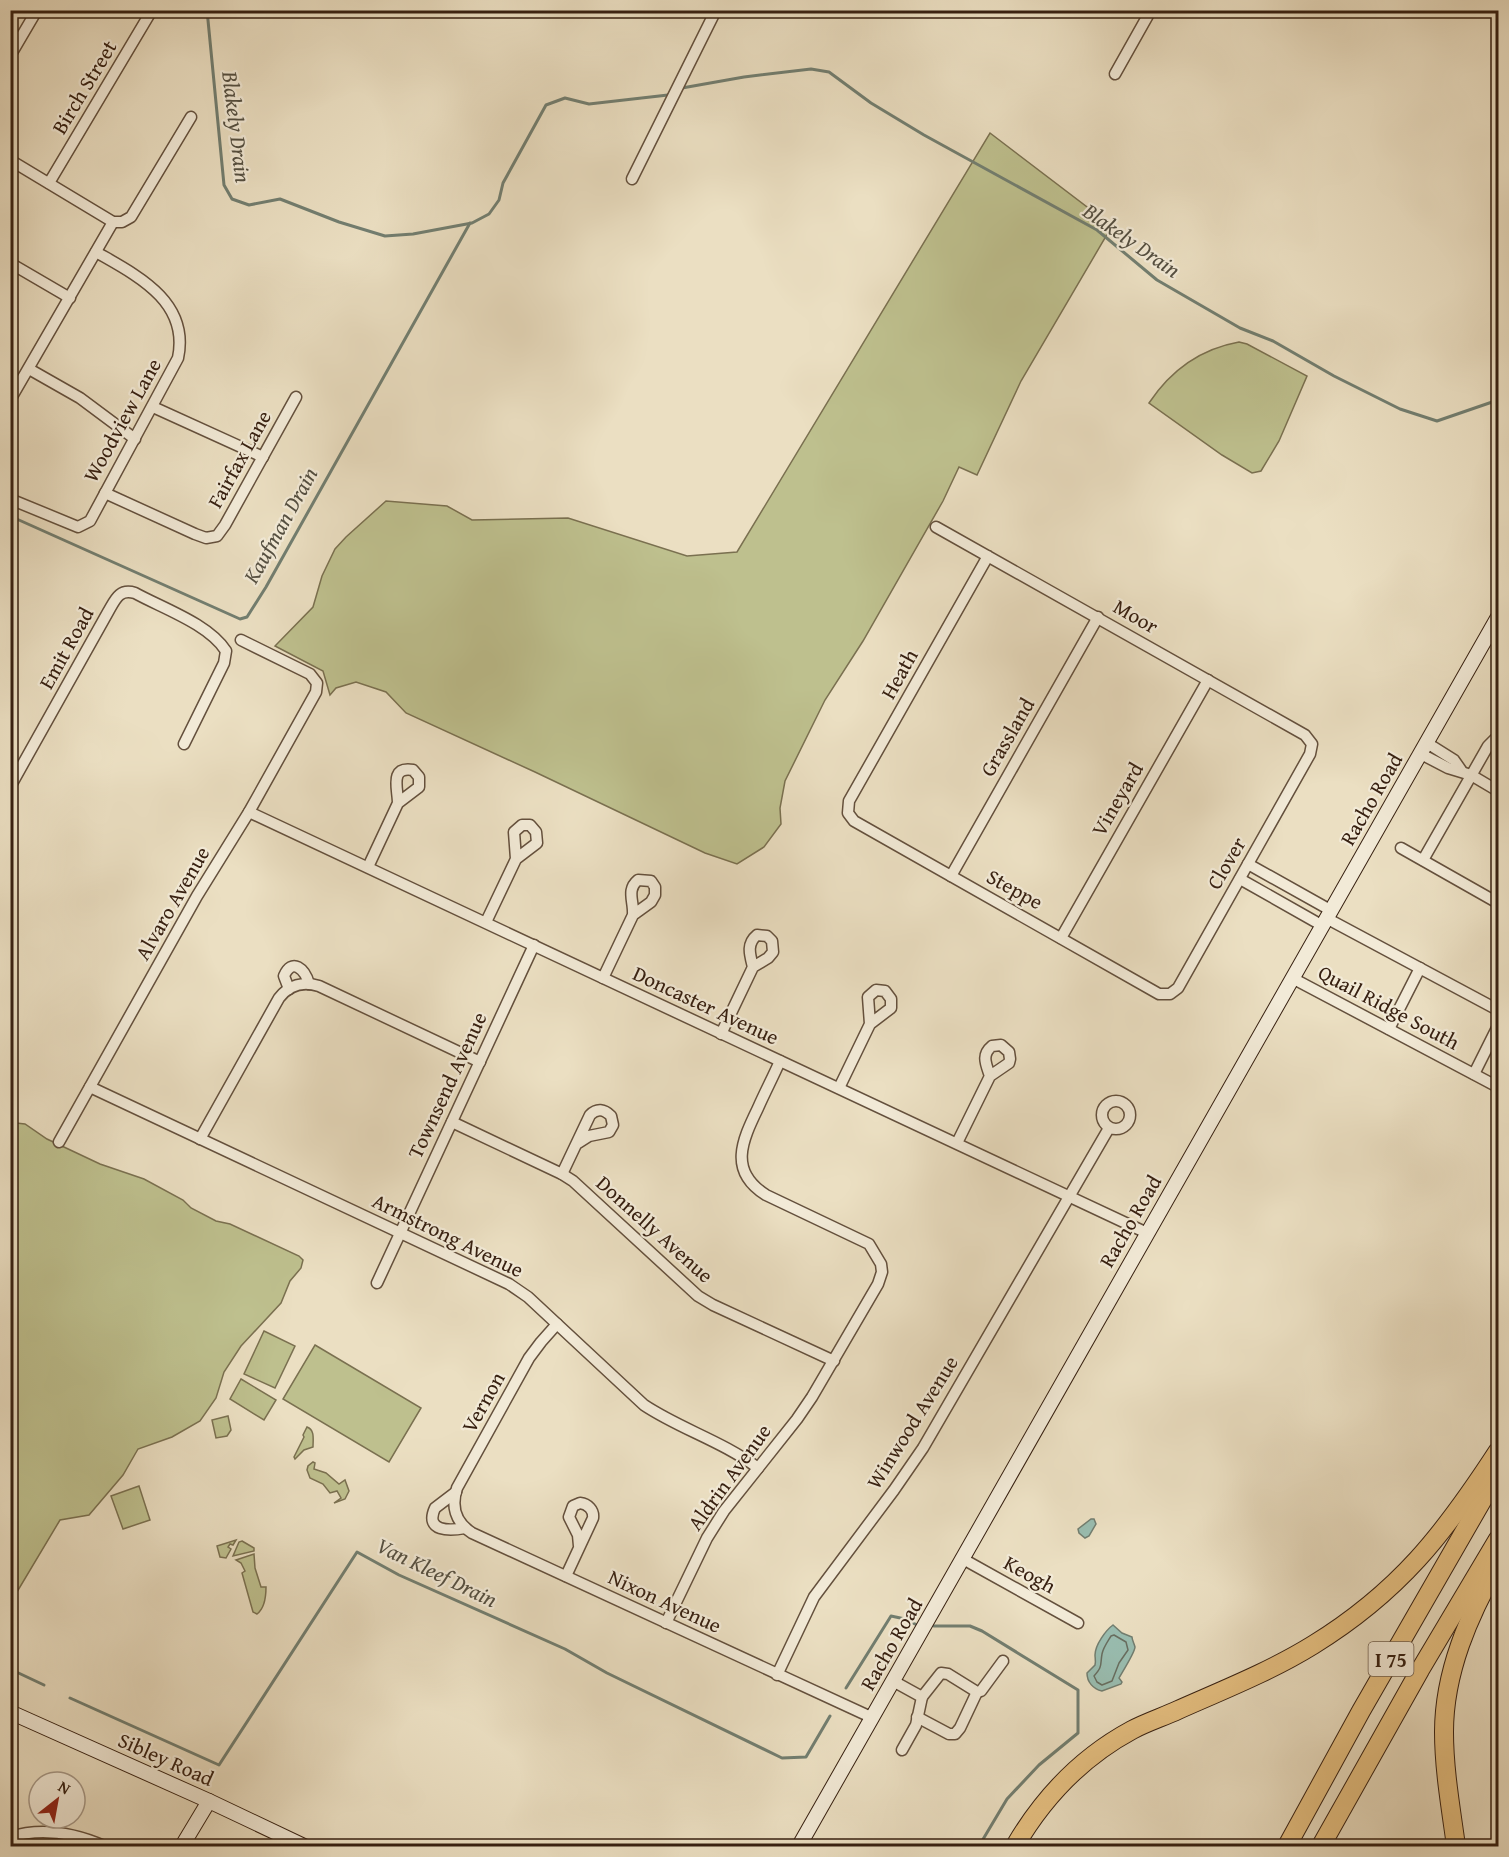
<svg xmlns="http://www.w3.org/2000/svg" width="1509" height="1857" viewBox="0 0 1509 1857" font-family="'Gentium Book Plus',serif">
	<style>
		.green { fill: #bec08e; stroke: #7a7050; stroke-width: 1.5 }
		.water { fill: #99bdb0; stroke: #727e70; stroke-width: 1.5 }
		.lines { fill: none; stroke-linecap: round; stroke-linejoin: round }
		.shore { stroke: #686e60; stroke-width: 1.5 }
		.stream { stroke: #727e70; stroke-width: 3 }
		.street-casing { stroke: #64503d; stroke-width: 13 }
		.secondary-casing { stroke: #372011; stroke-width: 16 }
		.highway-casing { stroke: #372011; stroke-width: 20 }
		.street { stroke: #f2ead7; stroke-width: 10 }
		.secondary { stroke: #f2ead7; stroke-width: 14 }
		.highway { stroke: #e6c081; stroke-width: 18 }
		.labels { text-anchor: middle; dominant-baseline: central; stroke-width: 4.5; stroke-linejoin: round; paint-order: stroke }
		.shield { fill: #f2ead7; stroke: #6f5d4c; stroke-width: 1.5 }
		.shield-label { font-size: 20px; font-weight: bold; fill: #372011 }
		.street-label { font-size: 21px; fill: #372011; stroke: #f2ead7 }
		.water-label { font-size: 22px; font-style: italic; fill: #544f41; stroke: #f2ead7 }
	</style>
	<rect width="100%" height="100%" fill="#ebdfc2"/>
	<filter id="stains"><feTurbulence type="fractalNoise" baseFrequency=".00333" numOctaves="4"/><feColorMatrix values="0 0 0 0 .2 0 0 0 0 .09 0 0 0 0 .02 0 0 0 .5 -.17"/></filter>
	<radialGradient id="worn" r=".72"><stop offset=".6" stop-color="#630" stop-opacity="0"/><stop offset="1" stop-color="#630" stop-opacity=".3"/></radialGradient>
	<!-- green -->
	<g class="green">
		<path d="M990 133 1112 226 1021 381 977 475 959 467 943 501 863 641 825 700 785 781 780 808 781 824 764 847 737 864 705 853 535 772 406 713 386 692 356 682 336 688 330 695 323 671 275 646 313 607 322 576 335 549 346 537 386 501 447 506 472 520 568 518 687 556 737 552Z"/>
		<path d="M1239 342 1247 344 1307 376 1279 441 1261 471 1252 473 1222 455 1149 403C1171 370 1200 349 1239 342Z"/>
		<path d="M16 1123 25 1124 47 1139 100 1164 144 1179 183 1200 191 1208 216 1221 230 1224 299 1256 303 1260 301 1268 290 1281 281 1303 241 1346 224 1372 216 1398 200 1421 172 1437 138 1449 123 1475 89 1515 60 1520 11 1602 10 1133Z"/>
		<path d="M264 1331 295 1346 275 1388 244 1374Z"/>
		<path d="M315 1345 421 1408 389 1462 283 1399Z"/>
		<path d="M241 1379 276 1400 264 1420 230 1399Z"/>
		<path d="M228 1416 231 1430 227 1436 216 1438 212 1420Z"/>
		<path d="M307 1427C315 1430 313 1439 313 1447L304 1450 295 1459 294 1457 304 1437 303 1435Z"/>
		<path d="M313 1462 315 1463 314 1469 326 1473 339 1484 345 1480 349 1491 345 1499 334 1503 341 1498 337 1491 330 1493 323 1484 310 1478 307 1470 308 1466Z"/>
		<path d="M139 1486 150 1520 123 1529 111 1496Z"/>
		<path d="M236 1540 233 1545 230 1544 228 1547 231 1549 226 1558 220 1557 217 1546Z"/>
		<path d="M242 1541 254 1548V1551L233 1556 239 1542Z"/>
		<path d="M254 1554 255 1568 261 1587H266C266 1596 265 1608 257 1614L253 1612 242 1573 245 1571 241 1563 236 1560Z"/>
	</g>
	<!-- water -->
	<g class="water">
		<path d="M1091 1519H1094L1096 1524 1089 1536 1085 1538 1079 1533 1078 1529Z"/>
		<path d="M1113 1625 1122 1633 1132 1637C1132 1640 1134 1643 1135 1647 1135 1652 1123 1671 1119 1678L1122 1682 1121 1684 1102 1691C1093 1689 1087 1682 1087 1673L1095 1665C1096 1661 1095 1658 1095 1655 1095 1645 1106 1630 1113 1625Z"/>
	</g>
	<g class="lines">
		<!-- shore -->
		<path class="shore" d="M1114 1635 1126 1642 1128 1650 1119 1663 1112 1681 1102 1685 1097 1682 1094 1676C1103 1666 1100 1665 1102 1654 1103 1648 1108 1641 1111 1636Z"/>
		<!-- stream -->
		<g class="stream">
			<path d="M207 10 224 185 232 199 249 205 280 199 339 222 385 236 413 234 472 223 489 214 499 200 503 183 546 105 565 98 589 104 668 95"/>
			<path d="M682 88 744 77 811 69 829 72 871 103 924 135 1097 230 1157 280 1240 328 1273 341 1334 376 1400 409 1437 421 1498 400"/>
			<path d="M10 516 240 619 247 617 266 587 470 223"/>
			<path d="M934 1626H970L982 1631 1078 1690V1733L1039 1765 1007 1799 979 1846"/>
			<path d="M10 1669 44 1685"/>
			<path d="M846 1688 891 1616 905 1619 917 1625"/>
			<path d="M70 1698 219 1765 357 1552 399 1575 565 1649 607 1673 782 1758 806 1757 830 1716"/>
		</g>
		<defs>
			<g id="street">
				<path d="M10 56 37 10"/>
				<path d="M1115 74 1151 10"/>
				<path d="M10 160 113 222H122L131 217 191 117"/>
				<path d="M632 179 716 10"/>
				<path d="M49 183 152 10"/>
				<path d="M10 263 70 298"/>
				<path d="M29 369 80 398 135 439"/>
				<path d="M10 400 113 222"/>
				<path d="M153 407 263 457"/>
				<path d="M105 493 195 534 206 538 217 536 225 525 296 397"/>
				<path d="M10 499 78 527 90 521 178 358C190 301 136 275 96 252"/>
				<path d="M936 527 1305 735 1312 744 1310 754 1178 988 1170 994H1159L854 821 848 813 849 801 988 556"/>
				<path d="M1427 743 1454 760 1461 770"/>
				<path d="M1421 754 1448 768 1471 775 1498 791"/>
				<path d="M10 787 108 612C115 600 119 588 135 593 162 608 209 624 226 651L224 663 184 744"/>
				<path d="M249 812 1147 1233"/>
				<path d="M1401 848 1498 903"/>
				<path d="M1423 860 1488 746 1498 736"/>
				<path d="M1248 864 1332 911"/>
				<path d="M368 867 398 803 419 787V777L413 770C389 766 398 789 398 803"/>
				<path d="M951 876 1098 617"/>
				<path d="M1240 879 1323 926"/>
				<path d="M1328 919 1498 1010"/>
				<path d="M486 922 516 859 537 843 536 832 530 825H522L514 832 516 859"/>
				<path d="M1061 938 1208 680"/>
				<path d="M603 978 633 915 651 902 655 895V887L651 881 638 880C626 890 634 901 633 915"/>
				<path d="M1294 979 1498 1087"/>
				<path d="M289 989 284 976C292 957 305 969 309 984"/>
				<path d="M1389 1029 1420 968"/>
				<path d="M721 1034 753 967 768 958 773 952 772 941 767 936 757 935C746 944 750 955 753 967"/>
				<path d="M1474 1074 1498 1026"/>
				<path d="M90 1087 509 1284 528 1297 644 1405C680 1429 722 1441 758 1468"/>
				<path d="M839 1088 870 1024 868 997 876 990 885 991 891 999V1008L870 1024"/>
				<circle cx="1116" cy="1115" r="14"/>
				<path d="M452 1122 562 1174 573 1181 698 1296 713 1305 834 1361"/>
				<path d="M200 1139 279 998C289 985 303 981 319 986L480 1062"/>
				<path d="M59 1142 197 896 249 812 316 692 317 683 310 674 241 640"/>
				<path d="M957 1143 990 1076 1009 1063 1010 1059 1009 1052 1001 1045 992 1046C981 1055 986 1064 990 1076"/>
				<path d="M562 1174 590 1115C597 1108 604 1109 611 1116L613 1125 609 1132 589 1136 578 1143"/>
				<path d="M377 1283 534 945"/>
				<path d="M557 1324 541 1342 529 1358 457 1488C451 1506 455 1522 472 1533L873 1718"/>
				<path d="M456 1492 435 1508C424 1532 450 1531 465 1528"/>
				<path d="M963 1559 1078 1623"/>
				<path d="M566 1576 593 1518C594 1510 588 1504 580 1503L573 1506 569 1517 578 1535 579 1546"/>
				<path d="M666 1623 707 1538 724 1511 797 1419 812 1397 878 1284 882 1272 881 1264 869 1244 766 1195C728 1171 742 1141 758 1108 765 1092 773 1077 780 1061"/>
				<path d="M777 1675 814 1597 894 1490 923 1448 1109 1128"/>
				<path d="M893 1681 922 1697 916 1725 902 1750"/>
				<path d="M922 1697 941 1673 948 1674 977 1692 981 1691 1003 1661"/>
				<path d="M917 1717 949 1734H955L960 1728 977 1692"/>
				<path d="M10 1837C42 1827 74 1833 104 1846"/>
			</g>
			<g id="secondary">
				<path d="M10 1712 209 1801 304 1846"/>
				<path d="M182 1846 209 1801"/>
				<path d="M799 1846 1498 617"/>
			</g>
			<g id="highway">
				<path d="M1015 1846C1043 1798 1082 1757 1132 1730 1147 1722 1163 1717 1178 1710 1223 1690 1271 1671 1313 1645 1399 1592 1444 1534 1498 1451"/>
				<path d="M1287 1846 1361 1711 1498 1473"/>
				<path d="M1321 1846 1420 1670 1498 1539"/>
				<path d="M1456 1846C1451 1809 1444 1770 1444 1732 1444 1672 1469 1615 1498 1564"/>
			</g>
		</defs>
		<!-- street casing -->
		<use href="#street" class="street-casing"/>
		<!-- secondary casing -->
		<use href="#secondary" class="secondary-casing"/>
		<!-- highway casing -->
		<use href="#highway" class="highway-casing"/>
		<!-- street -->
		<use href="#street" class="street"/>
		<!-- secondary -->
		<use href="#secondary" class="secondary"/>
		<!-- highway -->
		<use href="#highway" class="highway"/>
	</g>
	<g class="labels">
		<!-- shield labels -->
		<rect class="shield" x="1368.5" y="1642" width="45" height="34" rx="4.5"/>
		<g class="shield-label">
			<text x="1391" y="1659">I 75</text>
		</g>
		<!-- street labels -->
		<g class="street-label">
			<text transform="translate(84 87) rotate(-59)">Birch Street</text>
			<text transform="translate(122 420) rotate(-61)">Woodview Lane</text>
			<text transform="translate(239 459) rotate(-61)">Fairfax Lane</text>
			<text transform="translate(1136 616) rotate(30)">Moor</text>
			<text transform="translate(66 648) rotate(-61)">Emit Road</text>
			<text transform="translate(899 674) rotate(-61)">Heath</text>
			<text transform="translate(1007 737) rotate(-60)">Grassland</text>
			<text transform="translate(1117 799) rotate(-60)">Vineyard</text>
			<text transform="translate(1371 799) rotate(-60)">Racho Road</text>
			<text transform="translate(1226 863) rotate(-60)">Clover</text>
			<text transform="translate(1015 889) rotate(29)">Steppe</text>
			<text transform="translate(172 903) rotate(-60)">Alvaro Avenue</text>
			<text transform="translate(706 1005) rotate(25)">Doncaster Avenue</text>
			<text transform="translate(1389 1007) rotate(28)">Quail Ridge South</text>
			<text transform="translate(447 1085) rotate(-65)">Townsend Avenue</text>
			<text transform="translate(1130 1221) rotate(-60)">Racho Road</text>
			<text transform="translate(655 1229) rotate(42)">Donnelly Avenue</text>
			<text transform="translate(448 1235) rotate(26)">Armstrong Avenue</text>
			<text transform="translate(483 1402) rotate(-61)">Vernon</text>
			<text transform="translate(912 1422) rotate(-58)">Winwood Avenue</text>
			<text transform="translate(729 1477) rotate(-54)">Aldrin Avenue</text>
			<text transform="translate(1030 1574) rotate(29)">Keogh</text>
			<text transform="translate(665 1601) rotate(25)">Nixon Avenue</text>
			<text transform="translate(891 1644) rotate(-60)">Racho Road</text>
			<text transform="translate(166 1759) rotate(24)">Sibley Road</text>
		</g>
		<!-- water labels -->
		<g class="water-label">
			<text transform="translate(237 127) rotate(83)">Blakely Drain</text>
			<text transform="translate(1132 240) rotate(35)">Blakely Drain</text>
			<text transform="translate(280 525) rotate(-61)">Kaufman Drain</text>
			<text transform="translate(437 1572) rotate(26)">Van Kleef Drain</text>
		</g>
	</g>
	<!-- margin -->
	<rect width="1509" height="1857" fill="none" stroke="#ebdfc2" stroke-width="36"/>
	<rect x="12" y="12" width="1485" height="1833" fill="none" stroke="#372011" stroke-width="3"/>
	<rect x="18" y="18" width="1473" height="1821" fill="none" stroke="#372011" stroke-width="1.5"/>
	<!-- north arrow -->
	<g transform="translate(57 1800) rotate(31)"><circle r="28" fill="#f2ead7" stroke="#a79988" stroke-width="1.5"/>
	<path d="M0-4.5L10 22L0 15L-10 22Z" fill="#8f2418"/>
	<text y="-9" font-size="16" font-weight="bold" text-anchor="middle" fill="#372011">N</text>
	</g>
	<rect width="100%" height="100%" filter="url(#stains)"/>
	<rect width="100%" height="100%" fill="url(#worn)"/>
</svg>
